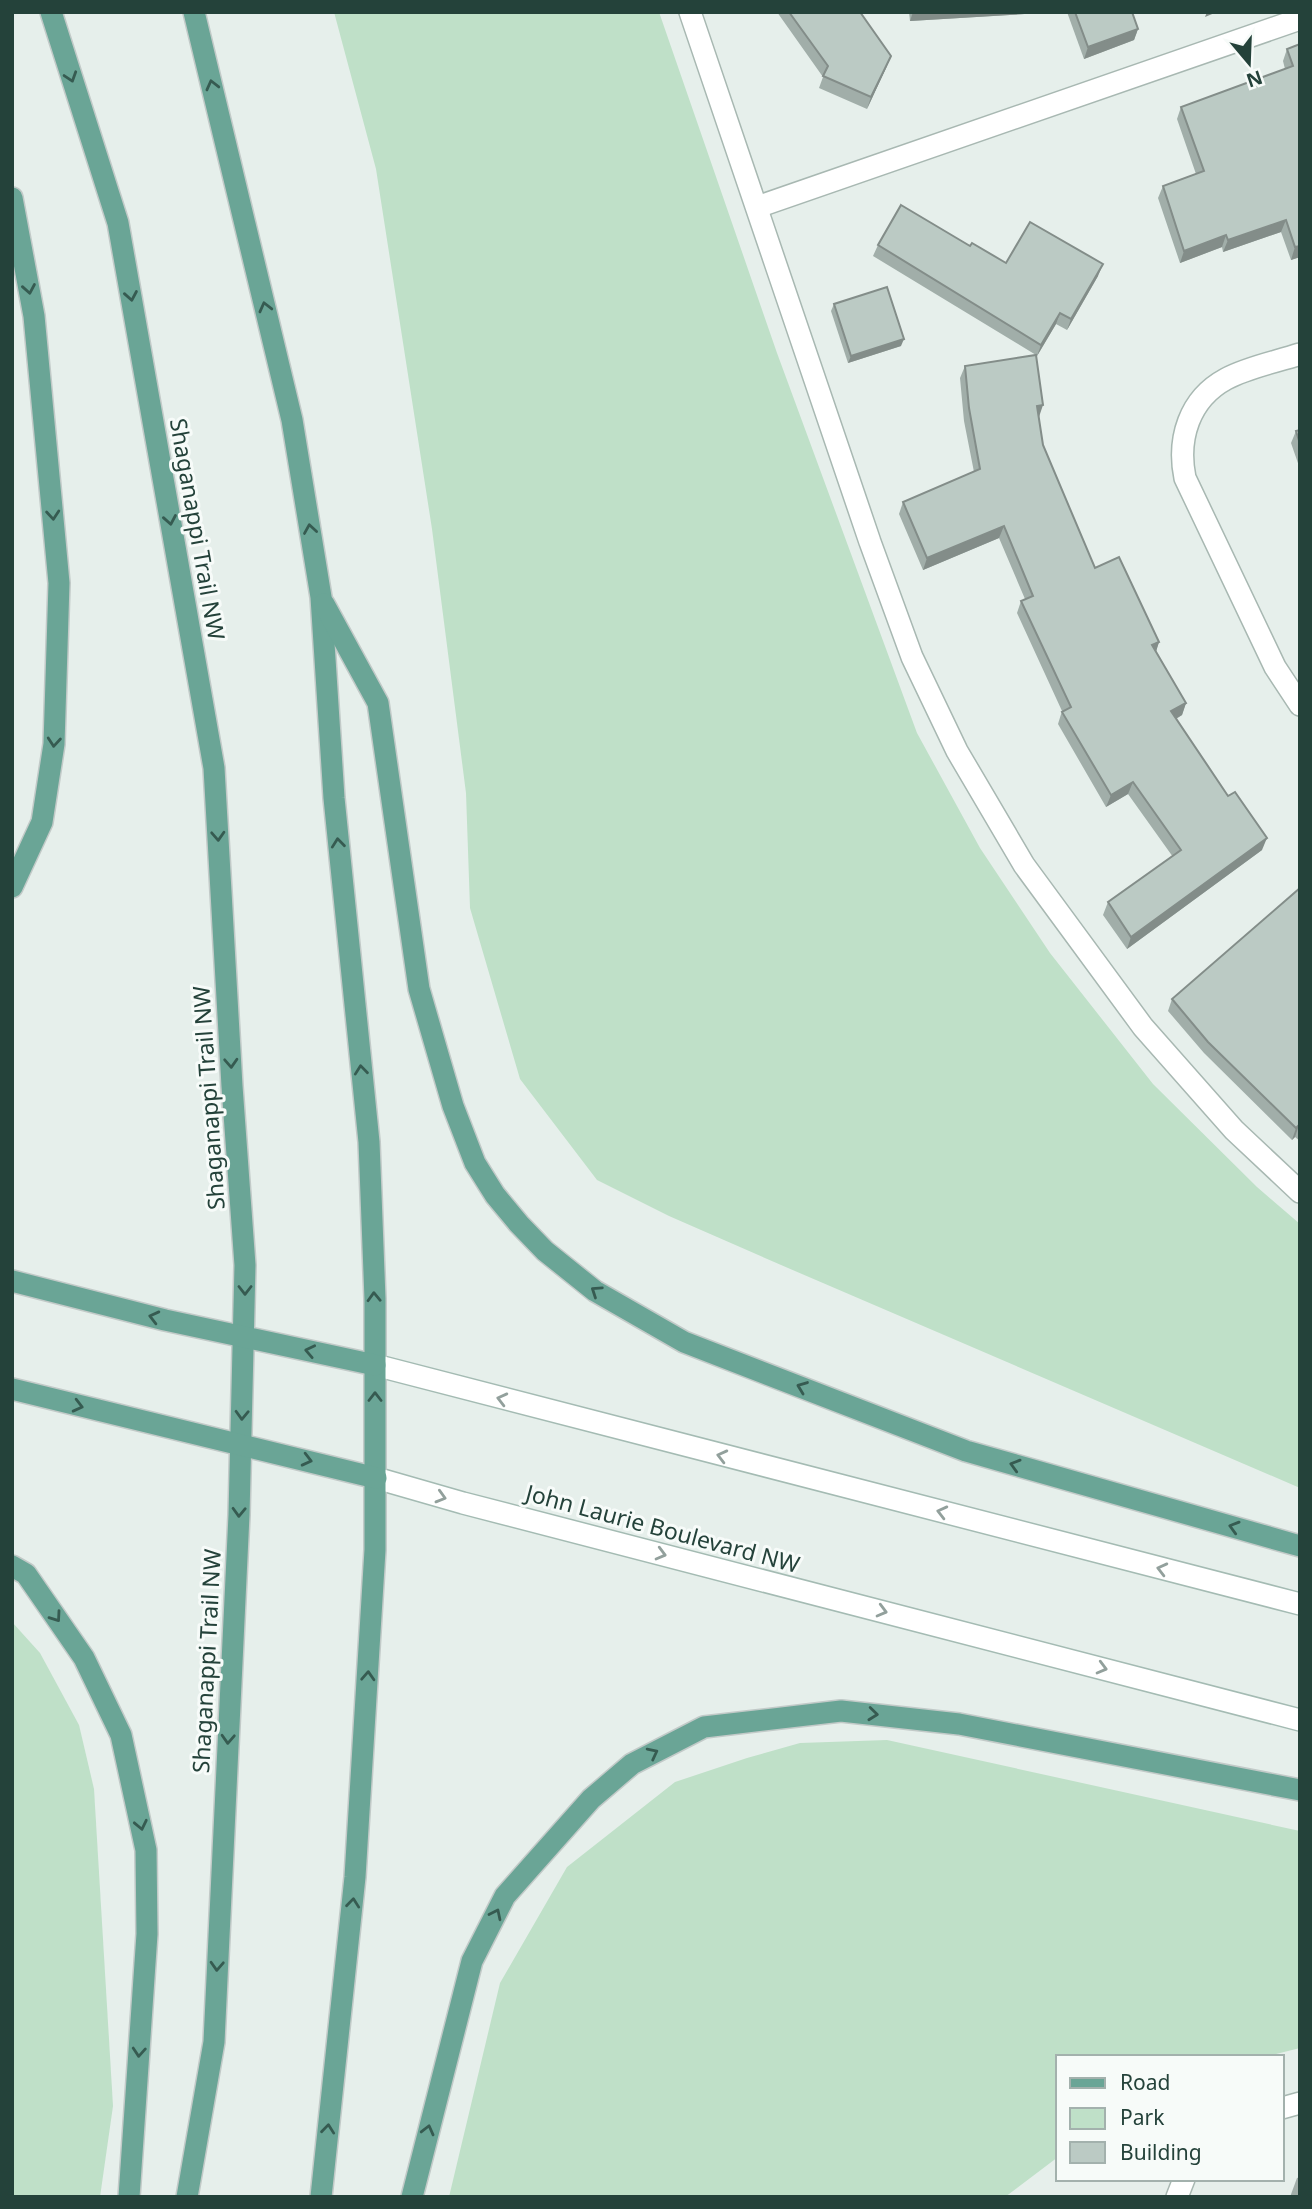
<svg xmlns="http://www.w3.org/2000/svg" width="1312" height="2209" viewBox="0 0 1312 2209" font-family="'Noto Sans',sans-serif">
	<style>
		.park { fill: #bfe0c8 }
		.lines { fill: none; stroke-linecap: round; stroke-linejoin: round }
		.service-casing { stroke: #a8b8b2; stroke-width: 24 }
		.minor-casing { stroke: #a8b8b2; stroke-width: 24 }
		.secondary-casing { stroke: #a4bbb3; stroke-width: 24 }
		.primary-casing { stroke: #c2cac8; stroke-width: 24 }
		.service { stroke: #fff; stroke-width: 21 }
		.minor { stroke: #fff; stroke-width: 21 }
		.secondary { stroke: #fff; stroke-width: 21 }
		.primary { stroke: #6aa596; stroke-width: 21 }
		.wall { fill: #a1aea9 }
		.shaded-wall { fill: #838d89 }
		.building { fill: #bbcac4; stroke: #838d89; stroke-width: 2 }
		.oneway { stroke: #365b51 }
		.oneway2 { stroke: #92a09c }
		.labels { text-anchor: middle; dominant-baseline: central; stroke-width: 6; stroke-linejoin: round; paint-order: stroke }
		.street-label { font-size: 23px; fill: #24423a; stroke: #f7fbf9 }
	</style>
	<rect width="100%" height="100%" fill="#e6efeb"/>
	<!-- park -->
	<g class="park">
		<path d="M334 12H659L777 353 917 733 980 848 1050 953 1153 1084 1257 1187 1300 1224V1488L788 1268 669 1216 597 1180 520 1079 470 908 466 793 432 529 376 169Z"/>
		<path d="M12 1622 40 1653 79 1725 94 1789 113 2106 100 2197H12Z"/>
		<path d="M887 1740 1300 1831V2048L1264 2057H1058V2157L1005 2197H449L500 1983 567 1867 675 1782 747 1758 800 1743Z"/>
	</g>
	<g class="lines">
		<defs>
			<g id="service">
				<path d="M690 12 870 542 912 657 957 751 1024 865 1143 1027 1234 1130 1300 1192"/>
				<path d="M757 207 1300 19"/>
			</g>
			<g id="minor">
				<path d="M1300 354C1276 362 1248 367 1226 379 1189 399 1177 439 1185 478L1275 667 1300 705"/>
				<path d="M1282 2108 1300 2103"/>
				<path d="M1177 2197 1184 2179"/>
			</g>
			<g id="secondary">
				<path d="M375 1365 1300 1604"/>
				<path d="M376 1478 463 1503 1300 1720"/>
			</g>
			<g id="primary">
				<path d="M51 12 118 223 214 768 232 1086 245 1265 239 1515 214 2042 187 2197"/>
				<path d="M194 12 292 420 321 597 334 798 369 1142 375 1299V1550L355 1877 321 2197"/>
				<path d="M12 198 34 316 59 583 54 744 42 822 12 887"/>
				<path d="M324 604 378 703 419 989 453 1106 475 1163 495 1195 519 1224 545 1251 595 1291 684 1342 966 1451 1300 1546"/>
				<path d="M12 1281 165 1320 375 1365"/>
				<path d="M12 1389 376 1478"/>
				<path d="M12 1566 26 1574 84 1658 121 1735 146 1850 147 1934 129 2197"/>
				<path d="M412 2197 472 1961 505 1896 591 1799 632 1764 704 1727 841 1711 959 1724 1300 1790"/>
			</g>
		</defs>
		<!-- service casing -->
		<use href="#service" class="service-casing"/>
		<!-- minor casing -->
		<use href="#minor" class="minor-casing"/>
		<!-- secondary casing -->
		<use href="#secondary" class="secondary-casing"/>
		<!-- primary casing -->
		<use href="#primary" class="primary-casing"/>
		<!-- service -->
		<use href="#service" class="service"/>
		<!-- minor -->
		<use href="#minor" class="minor"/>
		<!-- secondary -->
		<use href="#secondary" class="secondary"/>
		<!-- primary -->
		<use href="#primary" class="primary"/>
	</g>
	<!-- wall -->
	<g class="wall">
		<path d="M777 12H860L891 56 886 68 867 109 819 88 823 77Z"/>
		<path d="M909 12H1058L910 21Z"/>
		<path d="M1067 12H1132L1138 29 1134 40 1084 59Z"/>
		<path d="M1300 44V257L1291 260 1281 232 1223 252 1222 247 1180 263 1158 198 1163 186 1196 174 1177 119 1181 107 1285 69 1283 61 1287 49Z"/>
		<path d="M878 245 970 246 1006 263 1098 276 1067 330 1056 324 1037 356H1036L1039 417 1043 445 1095 568 1159 642 1156 651 1186 703 1182 715 1176 719 1262 850 1127 949 1103 915 1108 902 1173 857 1128 794 1106 807 1058 724 1062 711 1017 613 1021 601 1025 599 999 538 923 570 899 514 903 502 974 472 964 421 960 378 965 366 1036 355 873 256Z"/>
		<path d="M834 304 901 346 848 363 831 311Z"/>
		<path d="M1300 430V469L1291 443 1296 431Z"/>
		<path d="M1300 888V1141L1295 1137 1292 1140 1204 1053 1168 1011 1172 999Z"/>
		<path d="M1300 2177V2197H1290L1297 2178Z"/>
	</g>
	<!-- shaded-wall -->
	<g class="shaded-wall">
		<path d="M913 12H1058L910 21Z"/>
		<path d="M1207 12H1217L1205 17Z"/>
		<path d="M1138 29 1134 40 1084 59 1088 47Z"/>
		<path d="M891 56 886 68 867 109 871 97Z"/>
		<path d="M1286 220 1281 232 1223 252 1228 240Z"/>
		<path d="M1226 235 1222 247 1180 263 1184 251Z"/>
		<path d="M1300 246V257L1291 260 1295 247Z"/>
		<path d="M1103 264 1098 276 1067 330 1071 319Z"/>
		<path d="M1060 313 1056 324 1037 356 1041 345Z"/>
		<path d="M904 339 901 346 848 363 851 356Z"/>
		<path d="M1043 405 1039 417 1037 406Z"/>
		<path d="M1004 526 999 538 923 570 927 558Z"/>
		<path d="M1159 642 1155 655 1152 645Z"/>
		<path d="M1186 703 1182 715 1167 724 1171 711Z"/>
		<path d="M1133 782 1128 794 1106 807 1111 795Z"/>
		<path d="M1267 838 1262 850 1127 949 1131 937Z"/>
		<path d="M1299 1125 1295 1137 1292 1140 1296 1128Z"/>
	</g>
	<!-- building -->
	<g class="building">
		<path d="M789 12H860L891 56 871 97 823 76 828 66Z"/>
		<path d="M1075 12H1132L1138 29 1088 47Z"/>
		<path d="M1300 44V246L1295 247 1286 220 1228 240 1226 235 1184 251 1163 186 1204 171 1181 107 1293 66 1287 49Z"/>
		<path d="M901 205 970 246 972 243 1006 263 1030 222 1103 264 1071 319 1060 313 1041 345 878 245Z"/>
		<path d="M887 287 904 339 851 356 834 304Z"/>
		<path d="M1036 355 1043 405 1037 406 1043 445 1095 568 1119 557 1159 642 1152 645 1186 703 1171 711 1228 796 1235 792 1267 838 1131 937 1108 902 1181 850 1133 782 1111 795 1062 712 1071 707 1021 601 1033 596 1004 526 927 558 903 502 980 469 969 408 965 366Z"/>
		<path d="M1300 430V444L1296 431Z"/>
		<path d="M1300 888V1126L1299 1125 1296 1128 1208 1042 1172 999Z"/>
	</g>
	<!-- one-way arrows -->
	<defs><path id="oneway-chevron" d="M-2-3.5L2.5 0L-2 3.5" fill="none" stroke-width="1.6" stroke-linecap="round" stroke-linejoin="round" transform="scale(1.75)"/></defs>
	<g class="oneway">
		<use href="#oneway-chevron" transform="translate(71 77) rotate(72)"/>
		<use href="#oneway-chevron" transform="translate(212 85) rotate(-104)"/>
		<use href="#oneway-chevron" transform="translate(29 289) rotate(80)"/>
		<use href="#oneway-chevron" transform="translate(131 296) rotate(80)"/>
		<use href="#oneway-chevron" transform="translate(265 307) rotate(-104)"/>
		<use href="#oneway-chevron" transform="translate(53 515) rotate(85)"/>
		<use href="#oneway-chevron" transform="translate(170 520) rotate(80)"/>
		<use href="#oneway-chevron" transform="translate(310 529) rotate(-99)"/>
		<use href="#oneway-chevron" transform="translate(54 742) rotate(95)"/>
		<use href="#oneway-chevron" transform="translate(218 836) rotate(87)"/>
		<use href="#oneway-chevron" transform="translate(338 843) rotate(-96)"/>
		<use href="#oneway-chevron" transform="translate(231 1063) rotate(87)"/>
		<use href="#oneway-chevron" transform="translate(361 1070) rotate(-96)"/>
		<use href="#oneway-chevron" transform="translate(245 1290) rotate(90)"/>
		<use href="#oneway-chevron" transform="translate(596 1291) rotate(-146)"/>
		<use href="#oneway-chevron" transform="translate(374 1297) rotate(-92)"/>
		<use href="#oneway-chevron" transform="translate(154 1317) rotate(-166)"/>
		<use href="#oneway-chevron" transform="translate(310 1351) rotate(-168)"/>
		<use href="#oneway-chevron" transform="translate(802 1387) rotate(-159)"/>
		<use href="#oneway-chevron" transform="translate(375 1397) rotate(-90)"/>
		<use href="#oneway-chevron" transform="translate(78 1406) rotate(14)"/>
		<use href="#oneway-chevron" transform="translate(242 1415) rotate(92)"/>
		<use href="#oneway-chevron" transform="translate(307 1460) rotate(14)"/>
		<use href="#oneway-chevron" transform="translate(1015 1465) rotate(-164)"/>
		<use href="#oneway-chevron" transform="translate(239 1512) rotate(92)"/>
		<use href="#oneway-chevron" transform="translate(1234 1527) rotate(-164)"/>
		<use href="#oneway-chevron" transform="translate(56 1617) rotate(55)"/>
		<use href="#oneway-chevron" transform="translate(368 1676) rotate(-87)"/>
		<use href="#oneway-chevron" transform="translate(873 1714) rotate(6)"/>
		<use href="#oneway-chevron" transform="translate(228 1739) rotate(93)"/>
		<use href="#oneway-chevron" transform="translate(653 1753) rotate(-27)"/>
		<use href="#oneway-chevron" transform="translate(141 1825) rotate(78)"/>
		<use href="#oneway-chevron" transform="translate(353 1903) rotate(-84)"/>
		<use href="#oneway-chevron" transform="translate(496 1914) rotate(-64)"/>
		<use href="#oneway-chevron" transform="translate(217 1966) rotate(93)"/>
		<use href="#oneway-chevron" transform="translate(139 2052) rotate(94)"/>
		<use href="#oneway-chevron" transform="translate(328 2129) rotate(-84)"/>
		<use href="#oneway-chevron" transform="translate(428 2130) rotate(-76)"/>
	</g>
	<g class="oneway2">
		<use href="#oneway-chevron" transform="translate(502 1399) rotate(-166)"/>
		<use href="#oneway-chevron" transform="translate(722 1456) rotate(-166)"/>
		<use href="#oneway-chevron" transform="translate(441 1497) rotate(16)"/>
		<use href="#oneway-chevron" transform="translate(942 1512) rotate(-166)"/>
		<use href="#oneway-chevron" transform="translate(661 1554) rotate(15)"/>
		<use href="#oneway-chevron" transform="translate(1162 1569) rotate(-166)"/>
		<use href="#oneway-chevron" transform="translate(882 1611) rotate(15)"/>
		<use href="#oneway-chevron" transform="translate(1102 1668) rotate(15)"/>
	</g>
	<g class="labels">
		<!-- street labels -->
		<g class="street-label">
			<text transform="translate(198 529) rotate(80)">Shaganappi Trail NW</text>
			<text transform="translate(208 1098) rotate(-94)">Shaganappi Trail NW</text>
			<text transform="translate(663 1528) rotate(15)">John Laurie Boulevard NW</text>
			<text transform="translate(206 1661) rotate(-87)">Shaganappi Trail NW</text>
		</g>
	</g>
	<!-- border -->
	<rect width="1312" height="2209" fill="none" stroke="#24423a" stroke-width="28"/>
	<!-- legend -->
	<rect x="1056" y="2055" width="228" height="126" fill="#f7fbf9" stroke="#a3b1ad" stroke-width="2"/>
	<rect x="1070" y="2078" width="35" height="10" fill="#6aa596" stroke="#a3b1ad" stroke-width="2"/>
	<text x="1120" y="2090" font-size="21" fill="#24423a">Road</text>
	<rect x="1070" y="2108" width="35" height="21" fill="#bfe0c8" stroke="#a3b1ad" stroke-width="2"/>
	<text x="1120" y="2125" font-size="21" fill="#24423a">Park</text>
	<rect x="1070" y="2142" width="35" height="21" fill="#bbcac4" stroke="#a3b1ad" stroke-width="2"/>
	<text x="1120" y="2160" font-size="21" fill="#24423a">Building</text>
	<!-- north arrow -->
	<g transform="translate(1249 63) rotate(161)" stroke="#f7fbf9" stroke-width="5" paint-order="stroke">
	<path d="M0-5L12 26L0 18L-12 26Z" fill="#24423a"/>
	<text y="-10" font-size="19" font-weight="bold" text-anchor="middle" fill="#24423a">N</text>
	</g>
</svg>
